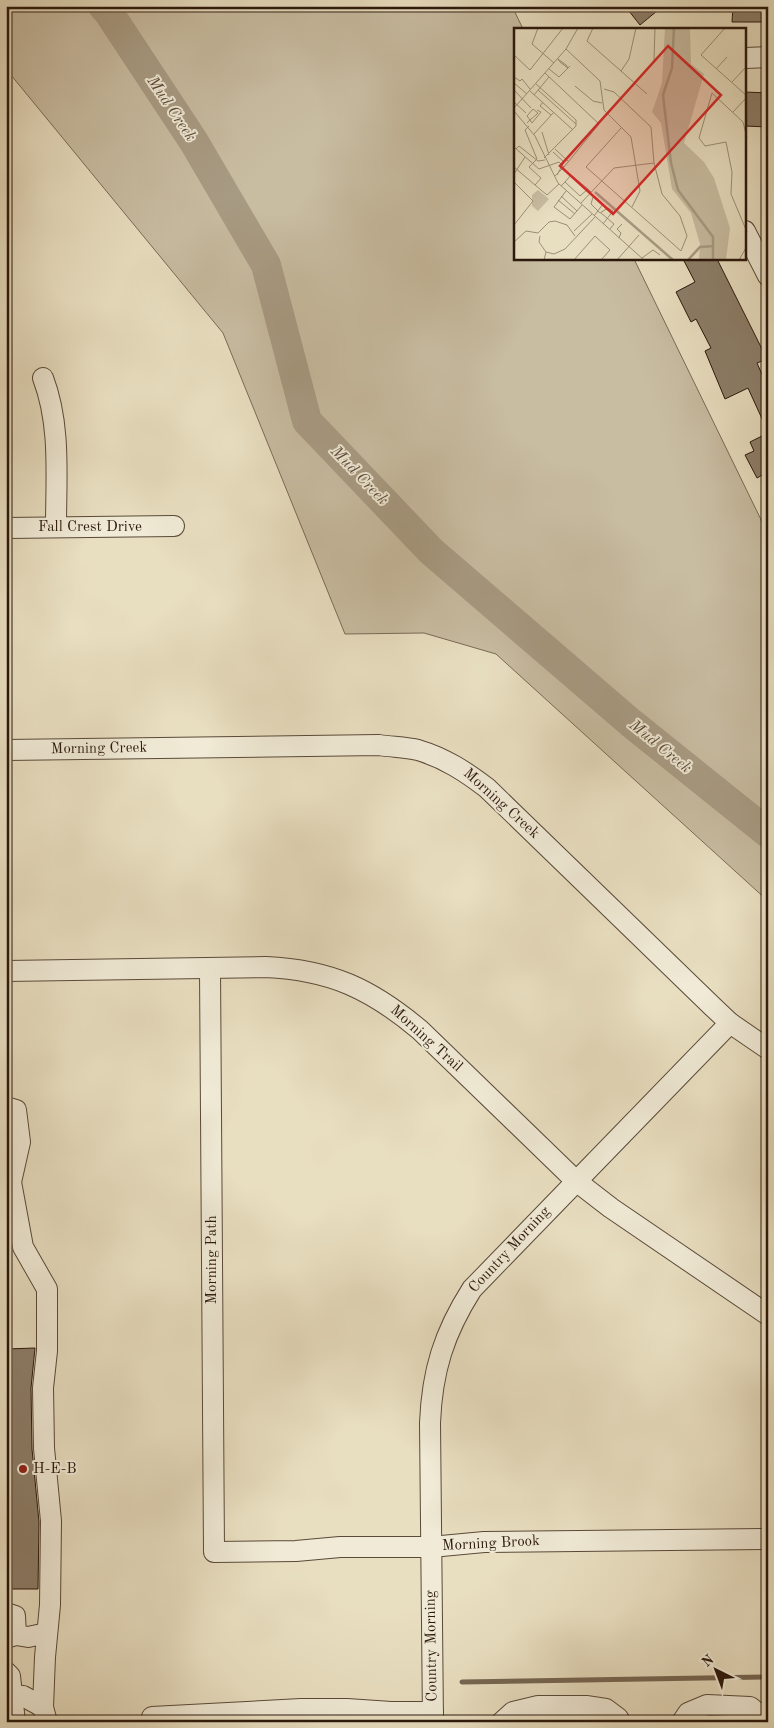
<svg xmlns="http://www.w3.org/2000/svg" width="774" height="1728" viewBox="0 0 774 1728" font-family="'Old Standard TT',serif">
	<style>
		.green { fill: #c8bca1; stroke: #7a6a56 }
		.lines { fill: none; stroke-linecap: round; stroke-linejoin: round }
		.stream { stroke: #766753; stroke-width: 5 }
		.river { stroke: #a89b83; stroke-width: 30 }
		.building { fill: #8d7f6a; stroke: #2b180c }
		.minor-casing { stroke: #5a4a39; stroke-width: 22 }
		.minor { stroke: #f0ead6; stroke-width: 20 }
		.poi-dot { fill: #8f2418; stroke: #f0ead6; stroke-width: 2 }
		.labels { text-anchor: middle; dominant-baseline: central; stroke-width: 4; stroke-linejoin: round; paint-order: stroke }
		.street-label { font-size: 15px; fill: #2b180c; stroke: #f0ead6 }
		.poi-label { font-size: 15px; fill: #2b180c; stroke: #f0ead6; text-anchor: start }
		.water-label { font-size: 16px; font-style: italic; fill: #5d4c3c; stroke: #f0ead6 }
		.inset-river { fill: none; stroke: #a89b83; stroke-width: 2.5 }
		.inset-road { fill: none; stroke: #9c8f78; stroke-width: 1 }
		.view { fill: #d62828; fill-opacity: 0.15; stroke: #d62828; stroke-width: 2.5 }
		.inset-edge { fill: none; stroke: #2b180c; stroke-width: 2.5 }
	</style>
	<rect width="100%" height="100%" fill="#e8dec0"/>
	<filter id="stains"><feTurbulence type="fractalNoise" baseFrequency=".004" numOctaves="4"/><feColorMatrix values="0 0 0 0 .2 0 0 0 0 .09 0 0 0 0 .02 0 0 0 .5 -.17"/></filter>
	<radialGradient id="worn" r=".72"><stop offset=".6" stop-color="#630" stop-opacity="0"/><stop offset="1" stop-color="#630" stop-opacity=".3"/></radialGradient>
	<!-- green -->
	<path class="green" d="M6 6H512L523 29H515V259H634L768 534V901L496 654 424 633 345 634 223 333 6 69Z"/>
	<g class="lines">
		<!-- stream -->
		<path class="stream" d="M462 1682 768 1677"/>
		<!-- river -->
		<path class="river" d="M103 6 109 13 194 142 266 265 307 421 431 551 631 723 768 833"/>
	</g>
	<!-- building -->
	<g class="building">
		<path d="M625 6H663L640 25Z"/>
		<path d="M733 6H768V22H732Z"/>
		<path d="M745 92 768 93V127L745 126Z"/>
		<path d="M683 259H717L767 359 757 363 768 388V432L748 388 725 399 705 351 711 348 696 319 691 322 676 292 695 282Z"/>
		<path d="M768 433V475L766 473 757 478 745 455 754 451 750 442Z"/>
		<path d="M35 1348 31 1388 32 1449 39 1522 38 1589H6V1349Z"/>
	</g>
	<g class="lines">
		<defs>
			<g id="minor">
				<path d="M745 58 768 57"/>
				<path d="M745 231 768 276"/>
				<path d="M43 378C61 425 56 477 56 527"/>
				<path d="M6 528 174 526"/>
				<path d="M6 750 379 745C392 747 406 747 418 750 445 758 466 772 487 788L713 1007 730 1023 768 1049"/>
				<path d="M210 969 214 1552 296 1551 340 1547H431L484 1542 768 1539"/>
				<path d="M6 971 266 967C331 970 371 989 420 1030L576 1181 611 1208 768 1315"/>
				<path d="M6 1107 16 1110 20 1142 11 1182 23 1247 47 1289V1351L43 1388 44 1448 51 1521 50 1605 45 1657 43 1707"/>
				<path d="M6 1613 15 1616 16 1635"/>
				<path d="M6 1638 16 1635 28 1637 47 1633"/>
				<path d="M6 1672 10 1676 15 1722"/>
				<path d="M6 1695 23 1696 43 1707 47 1722"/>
				<path d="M152 1722V1717L301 1709H347L391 1712"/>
				<path d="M389 1722 391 1712H433"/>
				<path d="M433 1722 430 1423C432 1371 444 1333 472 1289L730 1023"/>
				<path d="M502 1722 513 1712 538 1706H586L606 1709 618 1718 620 1722"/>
				<path d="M682 1722 688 1713 707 1705 750 1707 768 1721"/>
			</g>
		</defs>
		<!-- minor casing -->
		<use href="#minor" class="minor-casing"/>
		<!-- minor -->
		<use href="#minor" class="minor"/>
	</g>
	<!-- markers -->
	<circle class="poi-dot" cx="23" cy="1469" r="5"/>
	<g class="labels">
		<!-- street labels -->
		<g class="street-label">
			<text x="90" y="527">Fall Crest Drive</text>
			<text transform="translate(99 749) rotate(-1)">Morning Creek</text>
			<text transform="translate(501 804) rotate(42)">Morning Creek</text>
			<text transform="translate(426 1039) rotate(42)">Morning Trail</text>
			<text transform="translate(510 1250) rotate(-47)">Country Morning</text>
			<text transform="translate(212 1260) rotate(-90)">Morning Path</text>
			<text transform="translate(491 1544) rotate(-3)">Morning Brook</text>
			<text transform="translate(432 1646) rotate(-91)">Country Morning</text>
		</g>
		<!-- poi labels -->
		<g class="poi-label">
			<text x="33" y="1469">H-E-B</text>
		</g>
		<!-- water labels -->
		<g class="water-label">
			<text transform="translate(171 109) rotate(56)">Mud Creek</text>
			<text transform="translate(359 476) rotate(46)">Mud Creek</text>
			<text transform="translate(660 747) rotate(39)">Mud Creek</text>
		</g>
	</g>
	<!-- overview -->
	<g transform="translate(514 28)">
		<rect width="232" height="232" fill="#e8dec0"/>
		<path d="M151 0H176L177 36 190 46 170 115 190 134 200 150 216 200 212 232H185L186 216 177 185 158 161 147 95 138 84 148 55ZM24 162 35 171 24 183 18 178V167Z" fill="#c8bca1"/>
		<path class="inset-river" d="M160 0 158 40 149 67 157 135 164 162 199 209V232M81 164 159 232M174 232 186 219 200 218"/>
		<path class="inset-road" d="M24 0 18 16 40 35M79 0 73 13 133 66M211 0 187 27 233 68M52 21 86 53 90 82 117 109 126 163 118 179M0 27 16 42 49 0M44 31 52 37 54 40 46 34ZM140 32 141 0M35 41 45 49 56 38M202 41 213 29M107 43 115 31 122 0M31 45 85 96 50 139M0 49 6 53 8 51 16 61M218 54 233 38M0 55 13 66M22 56 62 92V98L30 130M61 58 79 73 88 75M90 61 100 64 137 99 140 135 148 166 166 188 173 208 167 223 72 139 108 99M0 62 17 80M24 62 62 96M16 63 59 102M20 67 35 49M0 74 12 85M29 74 26 78 37 87M0 80 52 21 64 0M0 83 21 108 44 155 130 232M219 84 233 69M13 95 16 92 23 86 24 85 19 81 13 88 16 92 18 95 27 84 23 82M28 104 35 127M20 106 40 84M233 110 229 94 198 65 185 110 191 118 212 114 218 144 217 166 233 204M0 119 25 141 45 134 50 139 41 148M2 121 5 118 24 133 31 132M41 121 55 134M39 124 50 134 43 147M0 139 21 157 27 150 15 139 23 131 11 102 15 98M0 146 11 129M0 154 19 173 0 197M51 154 57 147 74 161M21 157 33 167 45 156M47 158 51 154 66 168 74 161 77 164M52 163 40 179 56 191 68 177M76 165 89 176 80 188M47 168 63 183M79 169 77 176 86 185 94 180 99 183 89 196M44 172 61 186M67 175 100 140 140 135M87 185 100 196 96 201M60 203 78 186M26 208 25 214 32 224M105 210 107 205 103 201 108 196M0 214 12 203 24 205 35 194 41 193 53 197 61 208M128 230 139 222 146 227M30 232 32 224 40 226 51 221 81 189M60 232 81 208 96 222 87 232M103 232 125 207M225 232 233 218"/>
		<path class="view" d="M154 18 207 67 99 186 46 138Z"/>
		<rect width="232" height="232" class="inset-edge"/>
	</g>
	<!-- margin -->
	<rect width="774" height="1728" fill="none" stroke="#e8dec0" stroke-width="25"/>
	<rect x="8" y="8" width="759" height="1713" fill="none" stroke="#2b180c" stroke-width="2.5"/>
	<rect x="12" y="12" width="749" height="1703" fill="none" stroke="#2b180c"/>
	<!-- north arrow -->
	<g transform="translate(716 1670) rotate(318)" stroke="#f0ead6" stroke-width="4" paint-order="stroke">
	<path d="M0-4L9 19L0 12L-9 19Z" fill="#2b180c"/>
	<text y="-8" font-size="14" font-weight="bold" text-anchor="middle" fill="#2b180c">N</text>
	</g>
	<rect width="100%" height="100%" filter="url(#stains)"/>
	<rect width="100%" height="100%" fill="url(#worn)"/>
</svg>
